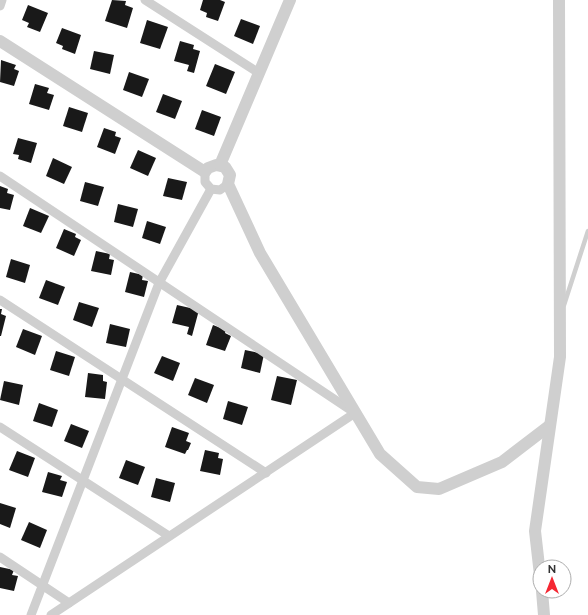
<svg xmlns="http://www.w3.org/2000/svg" width="588" height="615" viewBox="0 0 588 615" font-family="Raleway,sans-serif">
	<style>
		.building { fill: #191919 }
		.lines { fill: none; stroke-linecap: round; stroke-linejoin: round }
		.service { stroke: #cfcfcf; stroke-width: 4.5 }
		.minor { stroke: #cfcfcf; stroke-width: 9 }
		.tertiary { stroke: #cfcfcf; stroke-width: 12 }
	</style>
	<rect width="100%" height="100%" fill="#fff"/>
	<!-- building -->
	<g class="building">
		<path d="M112 0 126 1 125 5 133 8 127 28 105 21Z"/>
		<path d="M203 0H220L225 2 218 21 206 17 207 13 200 10Z"/>
		<path d="M28 5 48 13 40 32 27 27 29 23 22 20Z"/>
		<path d="M241 19 260 26 253 44 234 36Z"/>
		<path d="M147 20 168 27 160 49 140 43Z"/>
		<path d="M62 28 81 35 75 54 62 49 63 46 56 43Z"/>
		<path d="M180 41 194 45 193 49 200 51 194 73 187 71 189 65 174 61Z"/>
		<path d="M94 51 114 55 110 74 90 69Z"/>
		<path d="M1 60 16 65 14 69 19 71 14 86 0 82Z"/>
		<path d="M215 64 235 72 226 94 206 86Z"/>
		<path d="M129 72 149 79 142 97 123 90Z"/>
		<path d="M35 84 49 88 47 93 54 95 49 110 29 104Z"/>
		<path d="M163 94 182 101 175 119 156 112Z"/>
		<path d="M69 107 88 113 82 132 63 126Z"/>
		<path d="M202 110 221 117 214 136 195 129Z"/>
		<path d="M104 128 116 132 115 136 121 138 115 154 97 147Z"/>
		<path d="M18 138 37 143 31 163 18 159 19 155 13 154Z"/>
		<path d="M138 150 156 158 148 176 130 168Z"/>
		<path d="M53 158 72 167 64 184 46 176Z"/>
		<path d="M168 178 187 182 182 200 163 196Z"/>
		<path d="M85 182 104 187 98 206 80 201Z"/>
		<path d="M0 186 8 189 7 193 14 195 10 210 0 208Z"/>
		<path d="M118 204 138 209 133 227 114 222Z"/>
		<path d="M30 208 49 216 41 233 23 226Z"/>
		<path d="M147 221 166 227 160 244 142 238Z"/>
		<path d="M64 229 76 234 75 237 81 240 74 256 56 248Z"/>
		<path d="M96 251 110 254 109 259 114 260 111 275 91 271Z"/>
		<path d="M11 259 30 265 25 283 6 277Z"/>
		<path d="M130 272 143 275 142 280 148 281 144 297 125 292Z"/>
		<path d="M46 280 65 287 58 305 39 298Z"/>
		<path d="M79 302 99 308 92 327 73 320Z"/>
		<path d="M177 305 199 310 192 336 187 334 189 327 172 323Z"/>
		<path d="M0 309H2L1 314 6 316 1 336H0Z"/>
		<path d="M110 324 130 329 126 347 106 343Z"/>
		<path d="M213 325 226 330 225 333 231 336 225 351 206 345Z"/>
		<path d="M23 329 42 336 35 355 16 347Z"/>
		<path d="M245 350 264 354 260 373 241 368Z"/>
		<path d="M56 351 75 357 69 376 50 370Z"/>
		<path d="M162 356 180 363 173 381 154 373Z"/>
		<path d="M88 373 103 375V381L107 382 105 399 85 397Z"/>
		<path d="M277 376 297 380 291 405 271 400Z"/>
		<path d="M195 378 214 385 207 403 188 395Z"/>
		<path d="M4 381 23 385 19 405 0 400Z"/>
		<path d="M228 401 248 407 242 425 223 419Z"/>
		<path d="M39 403 58 410 52 427 33 421Z"/>
		<path d="M71 424 89 431 82 448 64 441Z"/>
		<path d="M172 427 189 433 186 441 191 443 188 450H187L185 454 165 447Z"/>
		<path d="M205 450 219 453 218 458 223 459 220 475 200 471Z"/>
		<path d="M17 451 35 458 28 477 9 470Z"/>
		<path d="M126 460 145 467 138 485 119 478Z"/>
		<path d="M48 472 62 476 60 480 67 482 62 497 42 492Z"/>
		<path d="M156 478 175 483 170 502 151 497Z"/>
		<path d="M0 503 16 508 10 528 0 524Z"/>
		<path d="M29 522 47 530 40 548 21 540Z"/>
		<path d="M0 567 14 570 12 575 18 576 14 591 0 588Z"/>
	</g>
	<g class="lines">
		<!-- service -->
		<path class="service" d="M564 305 588 231"/>
		<!-- minor -->
		<g class="minor">
			<path d="M145 0 259 73"/>
			<path d="M0 6 2 0"/>
			<path d="M205 172V182L211 189 220 190 228 184"/>
			<path d="M0 176 355 413 51 615"/>
			<path d="M0 300 266 473"/>
			<path d="M0 427 169 536"/>
			<path d="M0 557 69 603"/>
			<path d="M31 615 159 283 211 189"/>
		</g>
		<!-- tertiary -->
		<g class="tertiary">
			<path d="M0 41 205 172 208 168 216 165 225 167 230 175 228 184 260 253 380 454 417 487 439 489 502 462 549 426"/>
			<path d="M220 165 290 0"/>
			<path d="M540 575 535 531 560 357 559 0"/>
			<path d="M542 591 544 615"/>
		</g>
	</g>
	<!-- north arrow -->
	<g transform="translate(552 579)"><circle r="19" fill="#ffffff" stroke="#adadad"/>
	<path d="M0-3L7 15L0 10L-7 15Z" fill="#f52732"/>
	<text y="-6" font-size="11" font-weight="bold" text-anchor="middle" fill="#323232">N</text>
	</g>
</svg>
